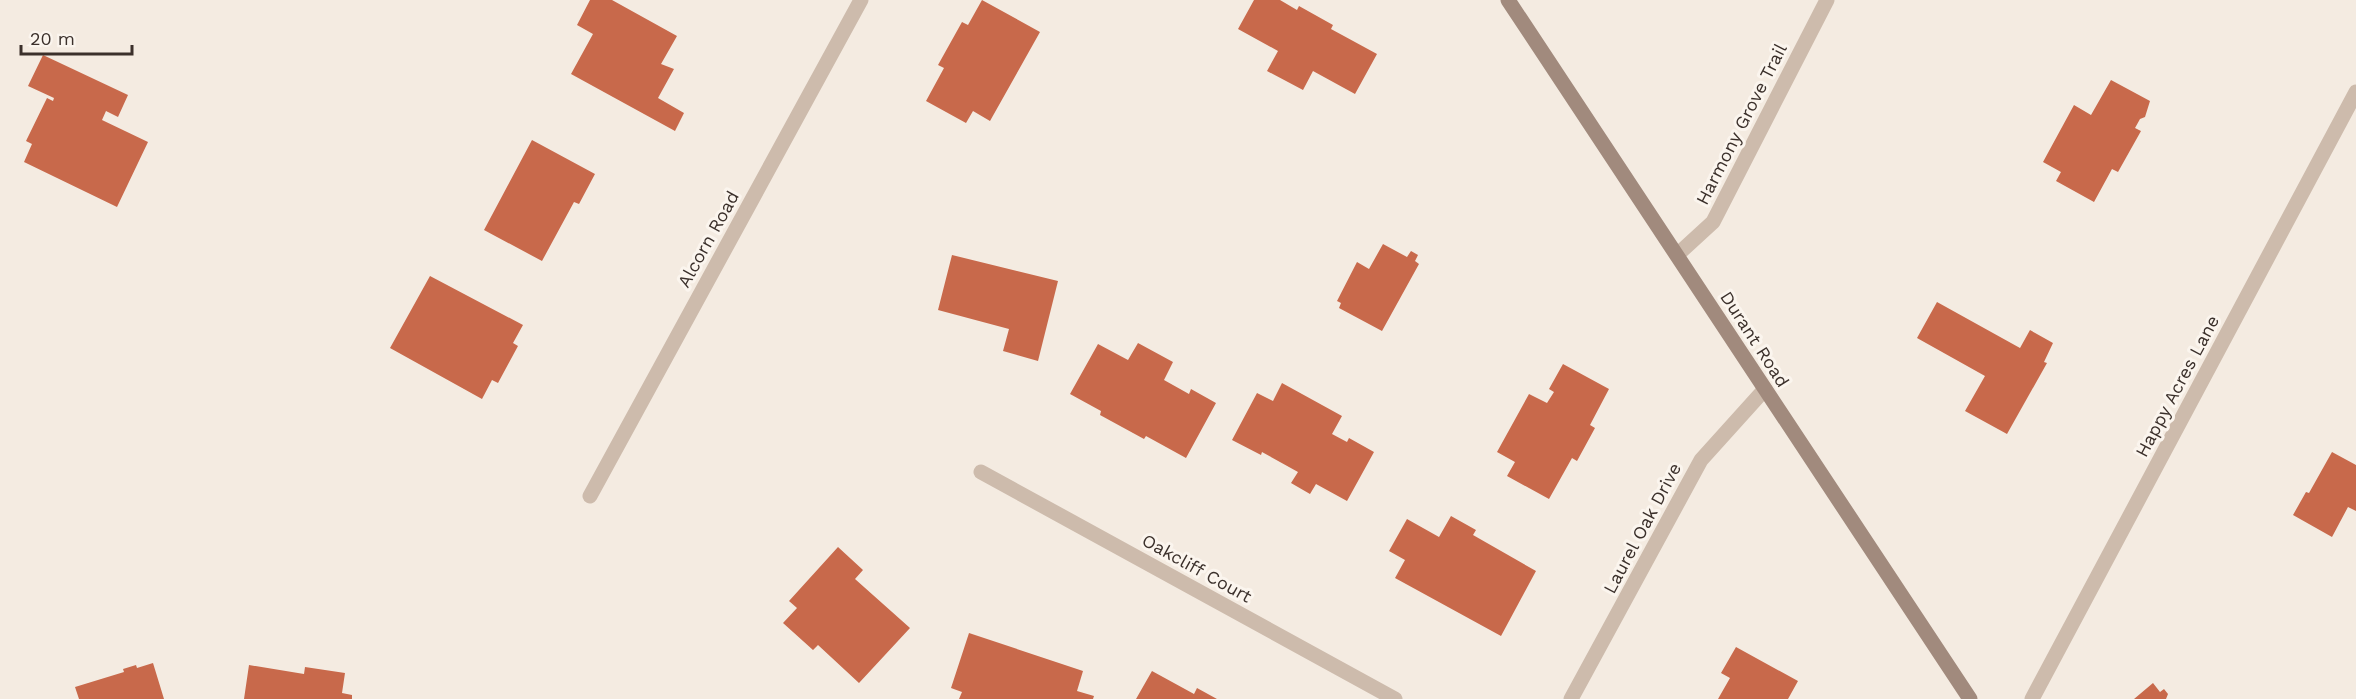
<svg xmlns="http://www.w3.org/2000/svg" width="2356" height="699" viewBox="0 0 2356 699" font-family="'Work Sans',sans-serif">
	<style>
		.building { fill: #c8694b }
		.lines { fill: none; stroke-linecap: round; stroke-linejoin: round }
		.street { stroke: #cdbbac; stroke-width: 15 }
		.secondary { stroke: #a18a7d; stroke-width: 15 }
		.labels { text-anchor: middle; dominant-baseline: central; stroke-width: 6; stroke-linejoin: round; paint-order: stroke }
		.street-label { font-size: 18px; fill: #3b302b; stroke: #fbf5ee }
	</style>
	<rect width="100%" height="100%" fill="#f4ebe1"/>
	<!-- building -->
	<g class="building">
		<path d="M590 0H612L677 36 661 64 674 69 658 98 684 113 675 131 571 74 593 34 577 25Z"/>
		<path d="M982 0 1040 32 990 121 973 111 966 123 926 101 944 68 938 65 962 22 968 25Z"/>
		<path d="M1254 0H1280L1297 10 1299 6 1333 25 1331 29 1377 54 1355 94 1313 71 1303 90 1267 71 1278 51 1238 29Z"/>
		<path d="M43 55 128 95 118 117 106 111 102 120 148 142 117 207 24 162 32 144 26 141 47 98 53 101 54 98 28 86Z"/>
		<path d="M2111 80 2150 101 2145 117 2140 119 2135 128 2141 131 2118 172 2112 169 2094 202 2056 181 2061 172 2043 162 2074 105 2091 115Z"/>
		<path d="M532 140 595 174 579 204 574 202 542 261 484 230Z"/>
		<path d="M1383 244 1407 257 1411 251 1418 255 1415 261 1419 264 1382 331 1339 308 1341 303 1337 301 1357 262 1369 269Z"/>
		<path d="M952 255 1058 281 1038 361 1003 351 1009 329 938 310Z"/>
		<path d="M430 276 523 325 513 343 518 346 498 383 492 380 482 399 390 348Z"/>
		<path d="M1937 302 2020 348 2030 330 2053 343 2044 362 2047 363 2007 434 1965 411 1985 376 1917 338Z"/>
		<path d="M1138 343 1173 362 1164 380 1189 394 1191 389 1216 403 1186 458 1146 436 1144 439 1100 415 1101 411 1070 394 1098 344 1128 360Z"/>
		<path d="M1563 364 1609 389 1590 425 1595 428 1577 461 1572 458 1549 499 1507 476 1515 462 1497 452 1529 394 1547 403 1554 392 1549 389Z"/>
		<path d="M1282 383 1342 416 1332 434 1347 442 1349 438 1374 452 1347 501 1316 484 1310 494 1291 483 1298 472 1262 452 1261 455 1232 440 1257 393 1273 401Z"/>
		<path d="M2332 452 2356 465V511L2348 507 2332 537 2293 515 2306 492 2309 493Z"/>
		<path d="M1451 516 1476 530 1473 535 1536 571 1501 636 1395 578 1405 560 1389 551 1407 519 1439 537Z"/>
		<path d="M838 547 863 570 855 579 910 628 859 683 818 645 813 650 783 623 797 608 789 601Z"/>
		<path d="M969 633 1083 671 1077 691 1094 696 1093 699H959L962 692 951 688Z"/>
		<path d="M1736 647 1798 681 1788 699H1718L1730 678 1721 673Z"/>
		<path d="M153 663 164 699H79L75 687 124 672 123 669 136 665 137 668Z"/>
		<path d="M249 665 304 674 305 667 345 673 342 693 352 695V699H244Z"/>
		<path d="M1152 671 1194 694 1197 688 1217 699H1136Z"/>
		<path d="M2153 683 2160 692 2164 689 2168 694 2166 699H2134Z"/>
	</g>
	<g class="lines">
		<!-- street -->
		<g class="street">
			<path d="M1677 255 1713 222 1827 0"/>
			<path d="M981 472 1395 699"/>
			<path d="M590 496 861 0"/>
			<path d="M1571 699 1701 460 1765 389"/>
			<path d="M2032 699 2356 92"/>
		</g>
		<!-- secondary -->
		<path class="secondary" d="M1508 0 1970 699"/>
	</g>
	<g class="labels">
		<!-- street labels -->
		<g class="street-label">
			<text transform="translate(1741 124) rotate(-63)">Harmony Grove Trail</text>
			<text transform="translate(708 239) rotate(-61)">Alcorn Road</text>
			<text transform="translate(1755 339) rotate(57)">Durant Road</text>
			<text transform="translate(2177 386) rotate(-62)">Happy Acres Lane</text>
			<text transform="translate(1642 528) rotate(-62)">Laurel Oak Drive</text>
			<text transform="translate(1197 568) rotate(29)">Oakcliff Court</text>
		</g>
	</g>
	<!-- scale -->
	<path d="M21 45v9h111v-9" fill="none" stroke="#3b302b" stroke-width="3"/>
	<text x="30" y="45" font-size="18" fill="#3b302b" stroke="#fbf5ee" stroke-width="4.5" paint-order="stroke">20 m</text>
</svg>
